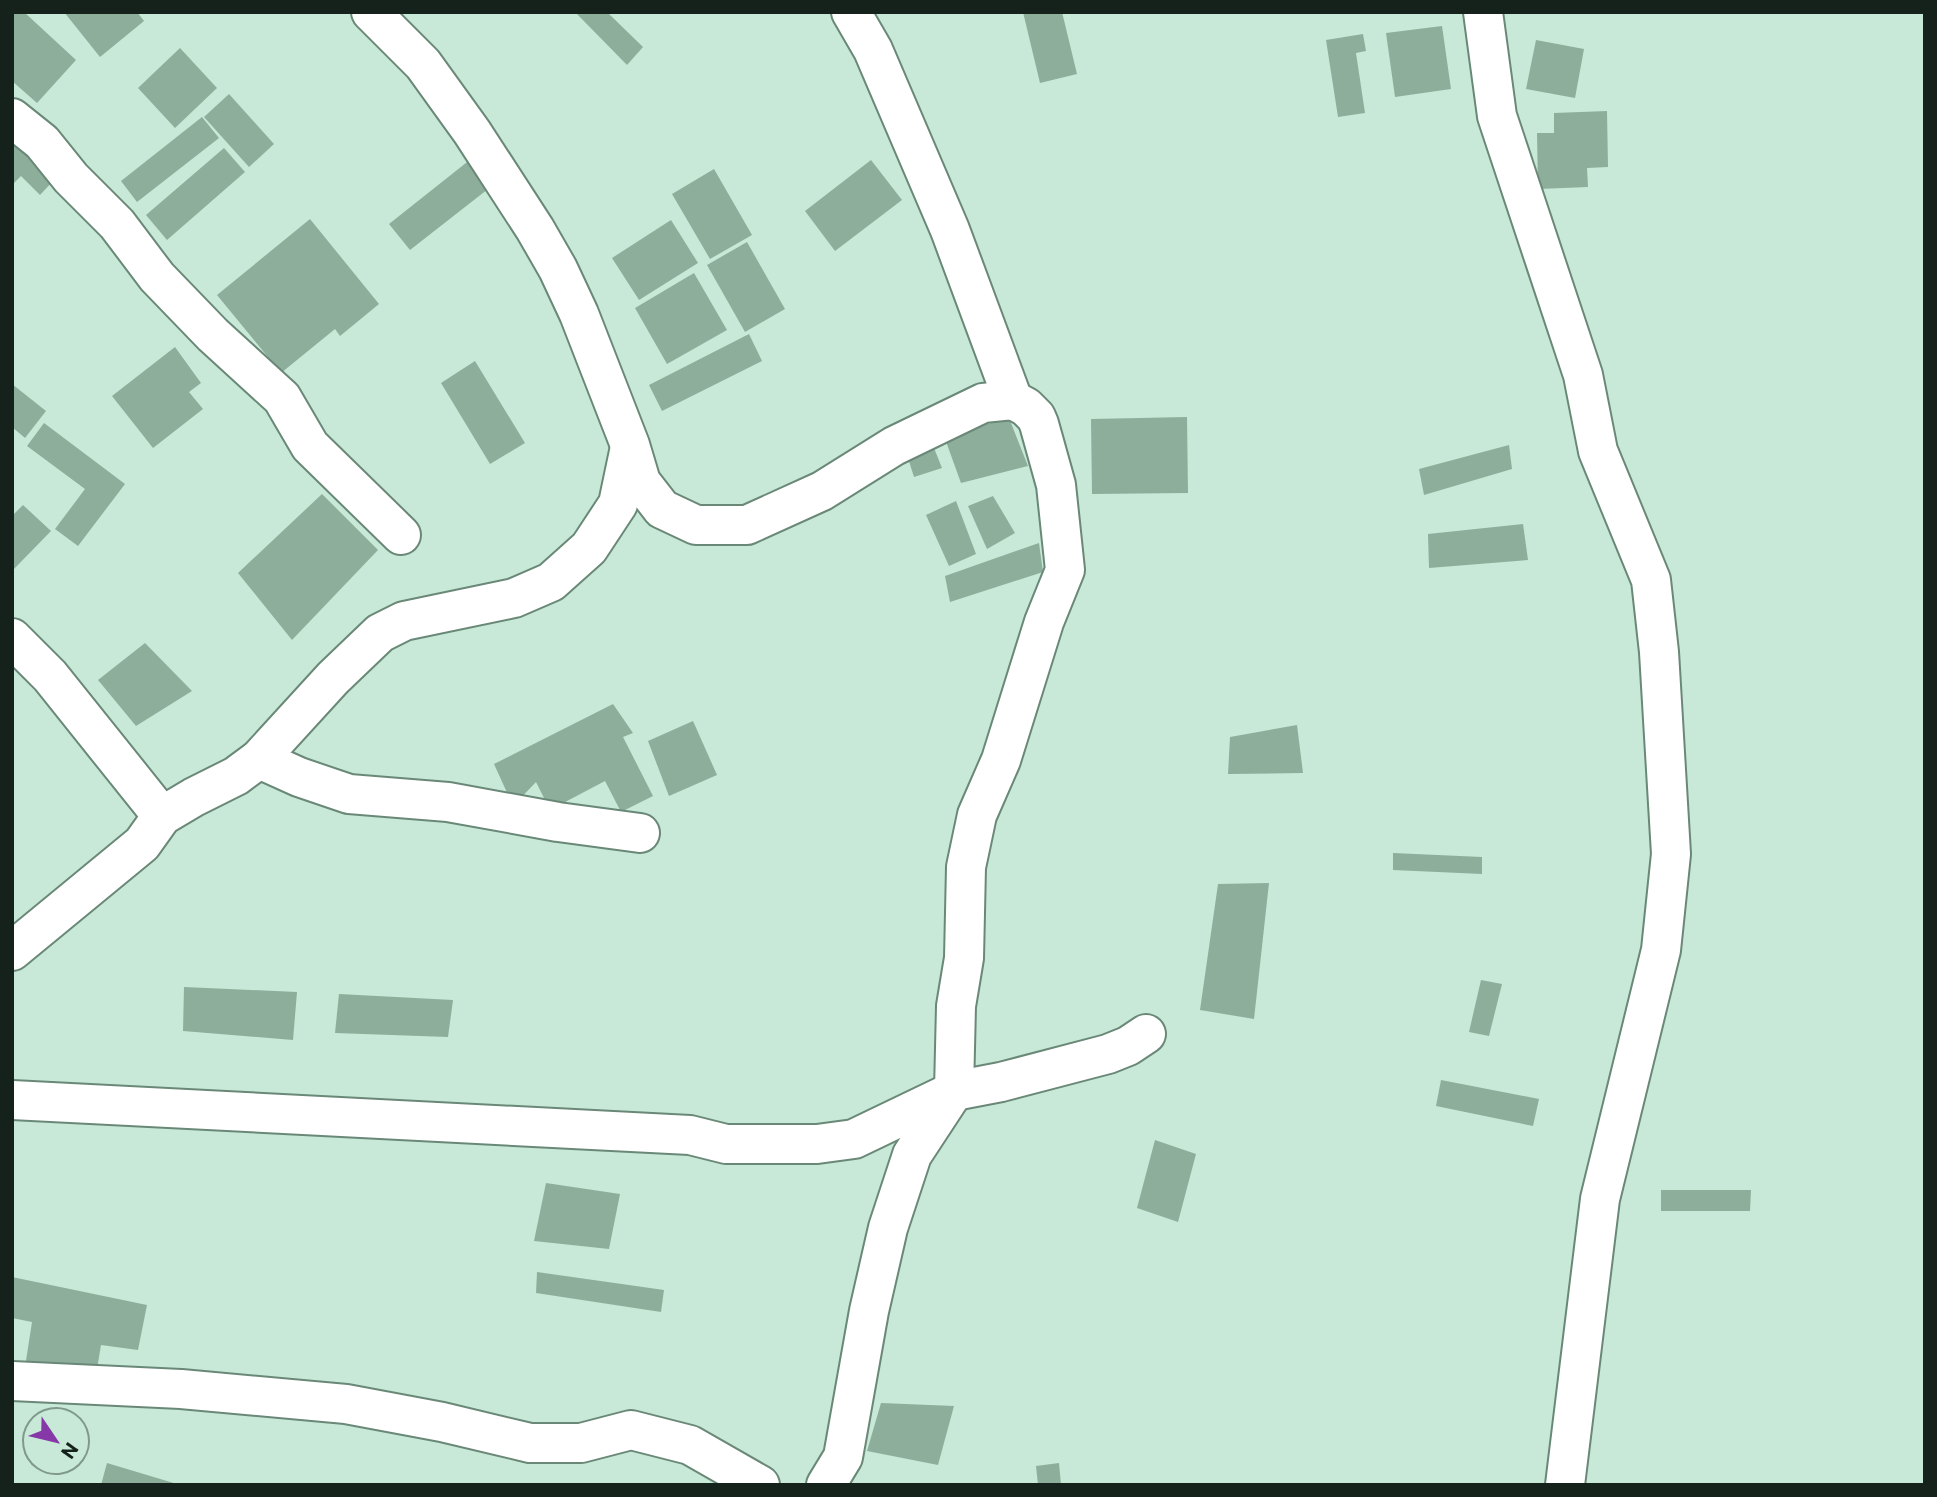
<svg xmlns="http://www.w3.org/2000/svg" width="1937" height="1497" viewBox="0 0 1937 1497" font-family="Commissioner,sans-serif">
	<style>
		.building { fill: #8eae9c }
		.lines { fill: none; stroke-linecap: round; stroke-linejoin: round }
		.minor-casing { stroke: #6a8877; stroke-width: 42 }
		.minor { stroke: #fff; stroke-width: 38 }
	</style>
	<rect width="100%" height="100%" fill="#c8e9d7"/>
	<!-- building -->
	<g class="building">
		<path d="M15 12H24L76 60 37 103 12 81V16Z"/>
		<path d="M64 12H137L144 21 100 57Z"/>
		<path d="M575 12H607L643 47 627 65Z"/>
		<path d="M1023 12H1062L1077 74 1040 83Z"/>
		<path d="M1442 26 1451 89 1395 97 1386 33Z"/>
		<path d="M1363 34 1366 51 1356 53 1365 113 1338 117 1326 40Z"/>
		<path d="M1536 40 1584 49 1575 98 1526 89Z"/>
		<path d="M180 48 217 88 175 128 138 88Z"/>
		<path d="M229 94 274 144 249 167 204 117Z"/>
		<path d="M1607 111 1608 167 1587 168 1588 187 1538 189 1537 133H1554V113Z"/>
		<path d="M202 117 219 138 137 202 121 181Z"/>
		<path d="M12 139 54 180 40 195 21 176 12 185Z"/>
		<path d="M224 148 245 172 167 240 146 215Z"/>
		<path d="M476 155 497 182 410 250 389 224Z"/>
		<path d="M871 160 902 200 835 251 805 211Z"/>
		<path d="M714 169 752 235 710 259 672 194Z"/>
		<path d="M310 219 379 304 340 336 335 329 281 373 217 295Z"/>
		<path d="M671 220 698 263 639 300 612 258Z"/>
		<path d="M747 242 785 309 745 332 707 265Z"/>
		<path d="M694 273 727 330 667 364 635 308Z"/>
		<path d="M749 334 762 361 662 411 649 385Z"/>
		<path d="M175 347 201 383 189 392 203 409 153 448 112 396Z"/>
		<path d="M475 361 525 443 490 464 441 383Z"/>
		<path d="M12 384 46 411 25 438 12 427Z"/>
		<path d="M1187 417 1188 493 1092 494 1091 419Z"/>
		<path d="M1009 418 1028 466 961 483 944 436Z"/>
		<path d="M44 423 125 484 78 546 55 529 85 489 27 446Z"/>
		<path d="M1509 445 1512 469 1424 495 1419 469Z"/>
		<path d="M934 448 942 468 914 477 907 455Z"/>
		<path d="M322 494 378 550 292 640 238 573Z"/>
		<path d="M993 496 1015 533 987 549 968 506Z"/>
		<path d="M956 501 976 554 949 566 926 515Z"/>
		<path d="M23 505 51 531 12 571V516Z"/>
		<path d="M1523 524 1528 560 1429 568 1428 534Z"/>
		<path d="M1039 543 1043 572 950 602 945 576Z"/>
		<path d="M145 643 192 691 136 726 98 680Z"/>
		<path d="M613 704 633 733 623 737 653 796 621 812 605 781 550 810 536 782 513 806 494 764Z"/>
		<path d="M693 721 717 775 669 796 648 741Z"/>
		<path d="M1297 725 1303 773 1228 774 1230 737Z"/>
		<path d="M1393 853 1482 857V874L1393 870Z"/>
		<path d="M1269 883 1254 1019 1200 1010 1218 884Z"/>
		<path d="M1481 980 1502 984 1489 1036 1469 1032Z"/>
		<path d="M184 987 297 992 293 1040 183 1031Z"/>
		<path d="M339 994 453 1000 448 1037 335 1033Z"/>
		<path d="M1441 1080 1539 1099 1533 1126 1436 1106Z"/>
		<path d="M1155 1140 1196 1154 1178 1222 1137 1208Z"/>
		<path d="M546 1183 620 1194 609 1249 534 1241Z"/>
		<path d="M1661 1190H1751L1750 1211H1661Z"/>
		<path d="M537 1272 664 1290 661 1312 536 1293Z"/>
		<path d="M12 1277 147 1305 138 1350 101 1345 95 1381 25 1367 32 1322 12 1318Z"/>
		<path d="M881 1403 954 1406 938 1465 867 1451Z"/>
		<path d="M107 1463 177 1484V1485H101Z"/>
		<path d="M1059 1463 1061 1485H1038L1036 1466Z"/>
	</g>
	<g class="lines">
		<defs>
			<g id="minor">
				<path d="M371 12 423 64 472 132 535 229 558 269 579 314 630 445 641 482 662 509 696 525H747L822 491 894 446 983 403 1013 400 1026 407 1036 417 1039 424 1056 485 1065 570 1044 622 1001 760 977 815 966 867 964 958 956 1006 954 1091 912 1155 888 1228 869 1311 843 1457 826 1485"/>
				<path d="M851 12 873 50 950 230 1013 400"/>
				<path d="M1483 12 1497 116 1583 375 1598 451 1651 580 1659 652 1671 854 1661 950 1600 1199 1565 1485"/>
				<path d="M12 118 42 142 71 178 117 224 157 277 213 335 282 398 310 446 401 535"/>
				<path d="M12 638 50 676 162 816"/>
				<path d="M259 759 299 777 349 794 448 802 558 822 640 833"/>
				<path d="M12 951 142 844 162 816 194 797 236 776 259 759 333 678 380 633 404 621 514 598 551 582 589 548 618 504 630 447"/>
				<path d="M12 1100 690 1135 726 1144H817L854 1139 954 1091 1001 1082 1108 1054 1128 1046 1146 1034"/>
				<path d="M12 1381 181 1389 346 1404 442 1422 530 1443H581L631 1430 690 1445 760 1485"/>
			</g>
		</defs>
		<!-- minor casing -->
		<use href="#minor" class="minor-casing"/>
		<!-- minor -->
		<use href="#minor" class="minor"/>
	</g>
	<!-- border -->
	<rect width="1937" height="1497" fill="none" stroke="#15211b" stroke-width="28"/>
	<!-- north arrow -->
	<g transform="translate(56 1441) rotate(125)"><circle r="33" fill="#c8e9d7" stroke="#80998c" stroke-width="2"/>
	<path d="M0-5L12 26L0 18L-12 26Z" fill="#8638a8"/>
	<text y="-10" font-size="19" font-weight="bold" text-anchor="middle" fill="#15211b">N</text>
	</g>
</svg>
